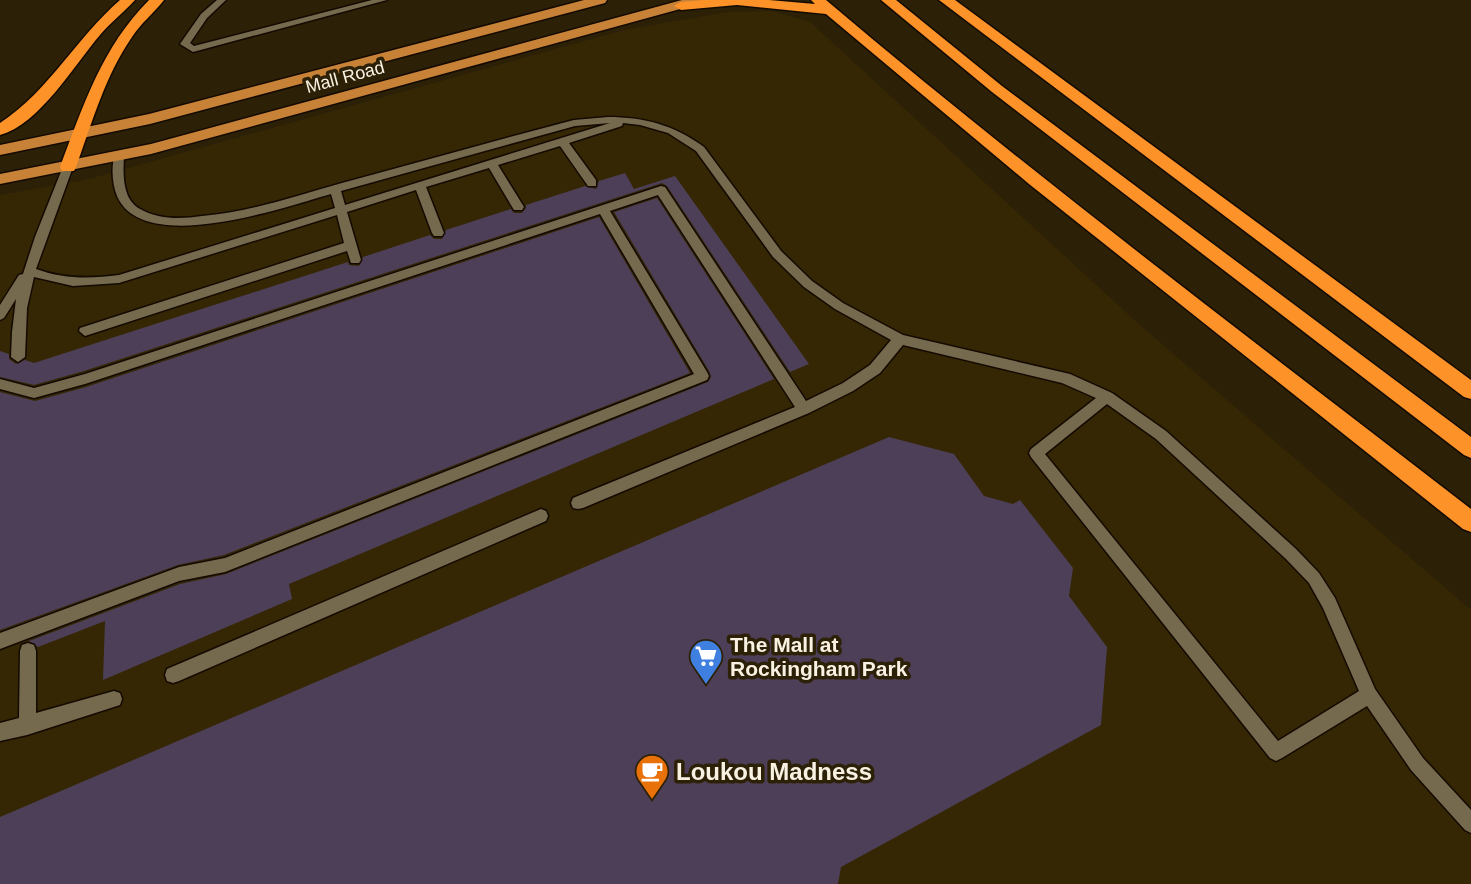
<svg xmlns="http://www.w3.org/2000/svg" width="1471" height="884" viewBox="0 0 1471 884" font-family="Arial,sans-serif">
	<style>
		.built { fill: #352704 }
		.building { fill: #4d3f57 }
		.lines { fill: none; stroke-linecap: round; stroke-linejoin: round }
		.lane-casing { stroke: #140a00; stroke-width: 3 }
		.primary-casing { stroke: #140a00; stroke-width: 3 }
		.highway-casing { stroke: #140a00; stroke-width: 3 }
		.lane { fill: #766a4e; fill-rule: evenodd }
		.primary { fill: #c78238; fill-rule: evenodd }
		.highway { fill: #fd9229; fill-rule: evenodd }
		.labels { text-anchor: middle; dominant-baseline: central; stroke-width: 7; stroke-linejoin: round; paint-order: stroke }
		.far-street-label { font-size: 18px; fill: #f9f2e3; stroke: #2c2107 }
		.poi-label { font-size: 21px; font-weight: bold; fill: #f9f2e3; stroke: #2c2107; text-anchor: start }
		.near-poi-label { font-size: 24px; font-weight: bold; fill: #f9f2e3; stroke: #2c2107; text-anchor: start }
	</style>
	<rect width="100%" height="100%" fill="#2c2107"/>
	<!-- built -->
	<path class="built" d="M772 11 810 22 1142 327 1471 610V884H0V195L85 180 624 30 728 12Z"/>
	<!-- building -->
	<g class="building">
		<path d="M625 173 634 189 675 176 809 364 790 372 667 186 662 183 84 371 34 385 0 377V351L9 354V359L16 364 25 360 34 363 348 262 349 265 359 266 363 257 430 235 434 239H442L446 230 511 209 514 213H522L526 208V205L585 186 596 189 599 181Z"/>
		<path d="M657 198 774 379 289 584 292 599 103 680 105 621 38 647 29 641 180 584 226 574 708 382 711 377 709 371 614 212Z"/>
		<path d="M599 217 690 373 224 555 178 565 0 630V392L35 401 86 387Z"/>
		<path d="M889 437 954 454 984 496 1013 504 1020 500 1073 568 1069 596 1107 647 1101 725 841 867 838 884H0V817Z"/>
	</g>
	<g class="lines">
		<defs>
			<g id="lane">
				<path d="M217 0H226L207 18 190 43 194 46 372 0H387L193 52 180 44 201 14Z"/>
				<path d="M608 117C644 117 674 125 704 147L781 251 812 281 843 303 903 335 1070 374 1112 393 1166 431 1296 549 1319 573 1335 598 1375 689 1423 758 1471 810V833L1465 830 1411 770 1367 706 1282 758 1276 761 1270 758 1031 457 1029 453 1031 449 1096 398 1062 383 903 345 880 373 853 391 809 413 583 508 578 509 573 508 571 503 573 498 795 407 658 195 610 211 707 372 709 376 707 380 225 572 179 581 0 649V633L179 567 225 558 694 374 600 214 85 384 34 398 0 389V379L34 388 85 374 661 186 665 187 806 401 843 383 870 365 891 340 835 309 804 287 773 257 696 151 668 133 640 125 623 123 622 126 569 143 596 180V186H588L560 146 498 165 524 207 522 210H514L489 168 426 187 444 233 442 236H434L432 233 416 190 347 212 361 260 359 263H351L347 251 85 336 79 331 80 328 344 243 337 215 119 283 73 286 34 277 27 308 25 357 18 362 11 357 12 332 16 299 4 318 0 320V305L19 275 23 274 35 237 64 164 68 163 73 167 36 269C63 279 90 279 119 275L335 208 331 194C285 207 143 257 117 196 112 184 111 166 115 154L119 153 124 156C123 174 122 199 140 209 159 220 182 219 202 216 250 212 296 196 342 183 420 162 497 140 574 120ZM610 123 345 205 341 191 575 126ZM1107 404 1156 439 1286 559 1309 583 1323 608 1359 691 1278 741 1045 454Z"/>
				<path d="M541 509 546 511 548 516 546 521 179 681 173 683 167 681 165 675 167 669Z"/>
				<path d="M28 643 34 645 36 651V713L114 691 120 693 122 699 120 705 27 735 0 741V723L19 718 20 651 22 645Z"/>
			</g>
			<g id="primary">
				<path d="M584 0H607L605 3 150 124 0 155V145L149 114Z"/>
				<path d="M682 0H704L702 3 151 154 0 184V174L151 144Z"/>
			</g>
			<g id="highway">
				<path d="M120 0H135C124 12 111 22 100 35 75 64 39 125 0 135V123C49 91 76 38 120 0Z"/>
				<path d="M149 0H164C154 13 141 23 132 37 105 76 92 123 76 167L74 171H62L60 167C83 106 102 47 149 0Z"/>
				<path d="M703 0H769L815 4 811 0H826C1035 177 1254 341 1471 509V532L1463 529 1029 184 826 14 737 5 681 10 674 6 681 2Z"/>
				<path d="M881 0H896L1002 86 1471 437V458L1464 455 992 92Z"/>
				<path d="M939 0H955L1471 380V399L1464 397Z"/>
			</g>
		</defs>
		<!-- lane casing -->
		<use href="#lane" class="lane-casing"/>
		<!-- primary casing -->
		<use href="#primary" class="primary-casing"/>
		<!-- highway casing -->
		<use href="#highway" class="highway-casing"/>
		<!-- lane -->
		<use href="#lane" class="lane"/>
		<!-- primary -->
		<use href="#primary" class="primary"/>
		<!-- highway -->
		<use href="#highway" class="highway"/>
	</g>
	<!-- icons -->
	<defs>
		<symbol id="supermarket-pin" viewBox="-11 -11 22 30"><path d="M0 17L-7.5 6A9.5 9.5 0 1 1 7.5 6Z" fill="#3f7fe0" stroke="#2c2107"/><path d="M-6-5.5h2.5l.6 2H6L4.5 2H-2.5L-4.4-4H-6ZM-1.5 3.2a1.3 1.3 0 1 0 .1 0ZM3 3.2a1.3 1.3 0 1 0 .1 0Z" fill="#fff"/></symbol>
		<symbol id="cafe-pin" viewBox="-11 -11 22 30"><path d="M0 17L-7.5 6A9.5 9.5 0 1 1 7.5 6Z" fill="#e8710a" stroke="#2c2107"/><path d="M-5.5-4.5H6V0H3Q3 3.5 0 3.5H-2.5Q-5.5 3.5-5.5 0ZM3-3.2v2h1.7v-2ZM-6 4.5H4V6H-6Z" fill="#fff"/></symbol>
	</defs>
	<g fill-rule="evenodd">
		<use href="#supermarket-pin" x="687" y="637" width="38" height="52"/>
		<use href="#cafe-pin" x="633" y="752" width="38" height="52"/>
	</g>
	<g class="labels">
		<!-- far-street labels -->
		<g class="far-street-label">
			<text transform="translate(345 77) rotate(-15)">Mall Road</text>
		</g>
		<!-- poi labels -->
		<g class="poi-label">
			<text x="730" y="644">The Mall at<tspan x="730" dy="24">Rockingham Park</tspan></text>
		</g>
		<!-- near-poi labels -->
		<g class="near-poi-label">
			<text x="676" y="771">Loukou Madness</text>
		</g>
	</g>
</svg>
